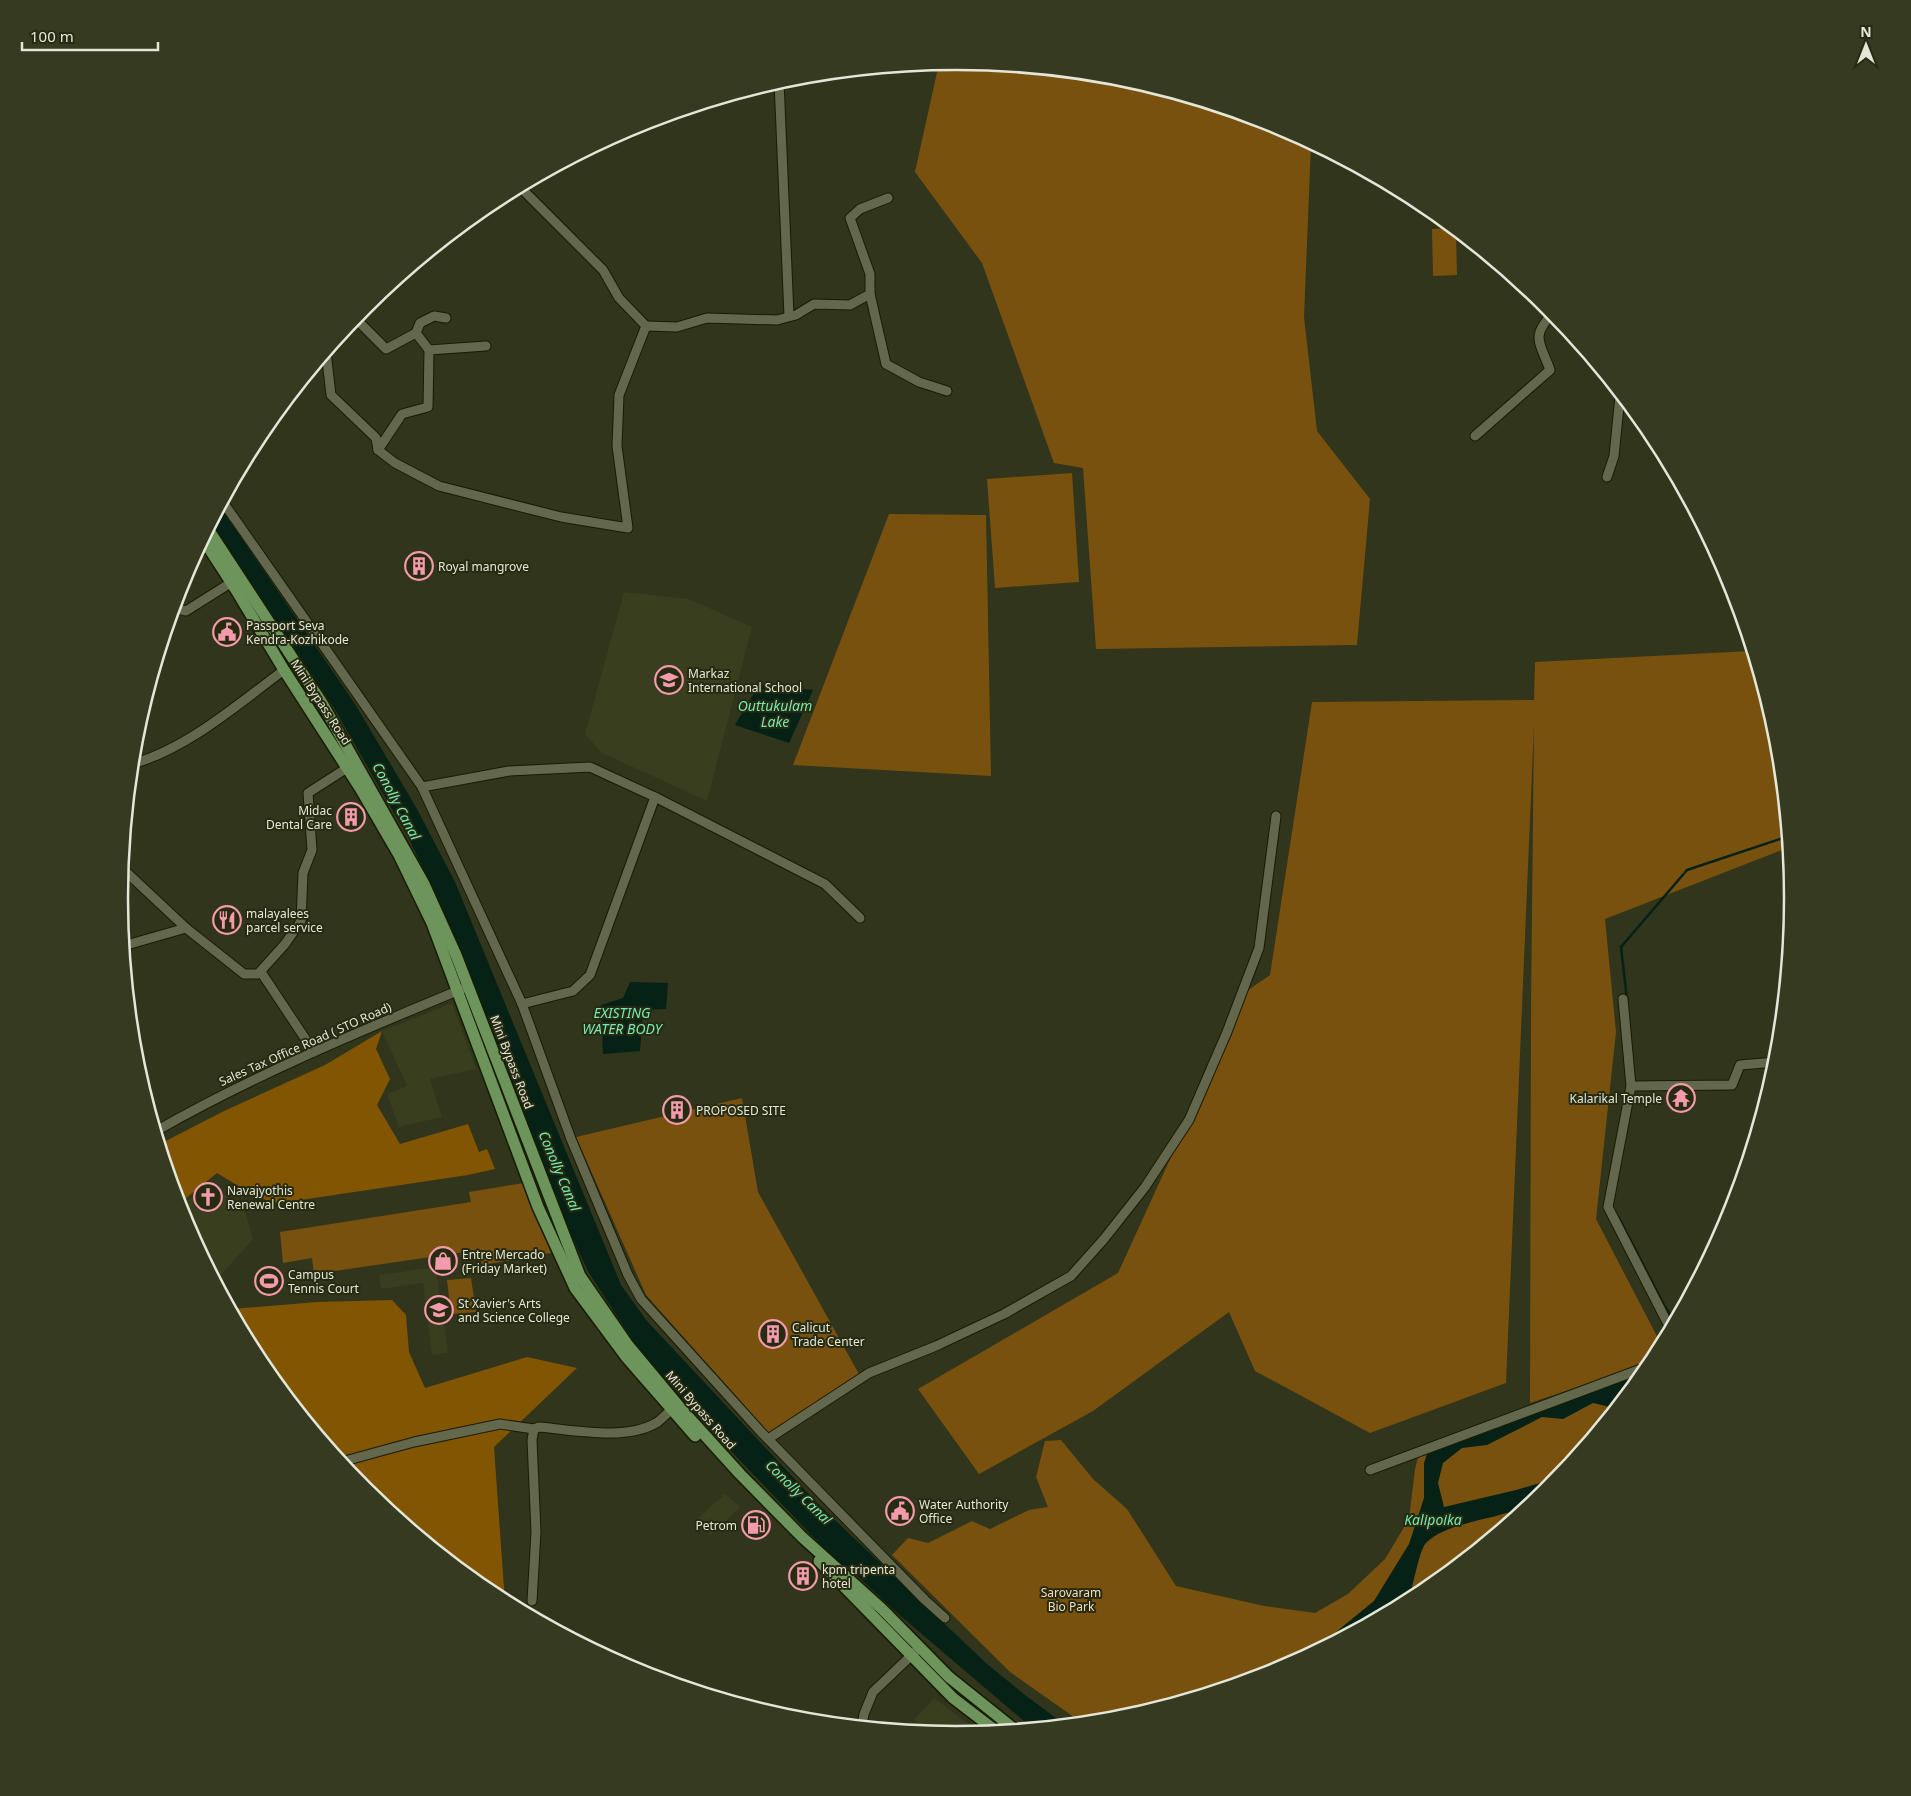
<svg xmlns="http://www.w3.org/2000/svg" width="1911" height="1796" viewBox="0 0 1911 1796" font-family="'Noto Sans',sans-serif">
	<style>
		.built { fill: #383e1e }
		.green { fill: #79510f }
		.forest { fill: #825503 }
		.water { fill: #062115 }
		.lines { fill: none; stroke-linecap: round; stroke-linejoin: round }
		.stream { stroke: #062115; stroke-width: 2.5 }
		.minor-casing { stroke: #181c04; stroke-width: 11 }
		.major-casing { stroke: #181c04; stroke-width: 14 }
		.minor { stroke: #63684d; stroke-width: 9 }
		.major { stroke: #6d945a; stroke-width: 11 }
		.labels { text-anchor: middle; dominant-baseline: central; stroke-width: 4; stroke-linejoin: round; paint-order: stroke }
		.poi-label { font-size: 12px; fill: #e4e7d7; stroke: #262b11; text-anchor: start }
		.street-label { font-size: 12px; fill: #e4e7d7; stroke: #262b11 }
		.park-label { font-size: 12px; fill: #f7dcbb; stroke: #262b11 }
		.water-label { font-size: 14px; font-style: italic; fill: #76eab3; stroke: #262b11 }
		.rim { fill: none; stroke: #e4e7d7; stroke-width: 2.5 }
	</style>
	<rect width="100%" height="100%" fill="#30351b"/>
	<!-- built -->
	<g class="built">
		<path d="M624 592 689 599 752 627 707 801 602 753 585 734Z"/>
		<path d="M452 1003 476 1069 430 1079 442 1117 399 1127 387 1094 407 1086 382 1031Z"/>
		<path d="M207 1186 243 1204 253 1239 220 1276 211 1272 182 1218 179 1206Z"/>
		<path d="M436 1267 441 1305 451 1304 453 1314 443 1315 448 1353 432 1355 423 1283 381 1289 379 1275Z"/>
		<path d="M725 1494 740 1507 711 1535 697 1519Z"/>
		<path d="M934 1698 979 1732 955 1735 927 1732 914 1720Z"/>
	</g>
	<!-- green -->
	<g class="green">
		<path d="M956 61 1119 77 1276 125 1311 144 1304 317 1317 431 1370 499 1357 645 1096 649 1083 468 1054 463 982 263 915 172 939 63Z"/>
		<path d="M1452 228 1456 232 1457 275 1433 276 1432 229Z"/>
		<path d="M1072 473 1079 582 995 588 987 479Z"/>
		<path d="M889 514 986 515 991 776 793 765Z"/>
		<path d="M1751 651 1776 735 1787 848 1605 919 1616 1032 1596 1219 1661 1344 1651 1363 1547 1490 1420 1594 1275 1671 1118 1719 1081 1722 1010 1672 892 1555 908 1538 928 1543 972 1521 990 1529 1029 1510 1048 1507 1036 1477 1045 1441 1061 1440 1093 1479 1127 1509 1176 1586 1264 1606 1315 1613 1348 1594 1385 1559 1409 1519 1415 1469 1420 1450 1649 1363 1530 1403 1531 1007 1534 725 1506 1383 1370 1433 1255 1371 1229 1312 1093 1411 979 1474 918 1389 1118 1273 1219 1052 1241 995 1270 975 1312 702 1534 700 1535 662Z"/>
		<path d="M742 1098 758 1192 859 1374 771 1435 646 1295 576 1137Z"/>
		<path d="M524 1183 551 1253 482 1265 479 1250 314 1274 312 1258 283 1263 280 1232 471 1202 469 1192Z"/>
		<path d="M265 1270 282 1285 274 1292 256 1276Z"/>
		<path d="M471 1278 476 1312 451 1314 447 1280Z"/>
	</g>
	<!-- forest -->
	<g class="forest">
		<path d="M382 1031 376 1049 390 1079 377 1105 400 1144 468 1124 479 1152 487 1149 495 1169 468 1175 294 1201 272 1203 240 1187 217 1173 185 1199 177 1202 160 1144 224 1111 325 1065Z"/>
		<path d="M392 1300 406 1315 409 1352 425 1388 527 1357 577 1368 494 1447 505 1602 490 1594 364 1489 260 1363 231 1309 317 1302Z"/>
	</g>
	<!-- water -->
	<g class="water">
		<path d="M220 507 355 704 417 809 455 882 621 1285 646 1320 818 1504 987 1664 1025 1695 1064 1724 1031 1727 896 1612 848 1567 841 1566 687 1405 633 1341 589 1273 573 1239 438 900 409 839 334 708 212 523Z"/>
		<path d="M759 685 813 690 789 743 735 725Z"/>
		<path d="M630 982 668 983 666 1009 643 1010 640 1051 603 1054 601 1005 623 998Z"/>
		<path d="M1634 1374 1639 1378 1611 1412 1610 1407 1593 1403 1563 1419 1542 1417 1487 1445 1462 1448 1443 1463 1438 1483 1444 1507 1516 1490 1557 1478C1548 1488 1538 1500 1526 1506 1497 1520 1448 1521 1426 1543 1420 1549 1415 1577 1412 1587L1416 1596 1333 1640 1336 1632 1374 1601 1409 1544 1424 1498V1463L1428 1451Z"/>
	</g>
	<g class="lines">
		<!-- stream -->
		<g class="stream">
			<path d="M1627 999 1621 947 1687 870 1786 837"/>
			<path d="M1619 1218 1665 1307 1674 1319"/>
		</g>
		<defs>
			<g id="minor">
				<path d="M779 81 789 316"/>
				<path d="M870 294 886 364 919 382 947 391"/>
				<path d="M353 320 358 321 386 349 416 333 429 350 428 407 402 414 378 450"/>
				<path d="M646 326 677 327 707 318 777 320 796 315 814 304 850 305 870 294V274L850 218 860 209 888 198"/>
				<path d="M416 333 420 323 434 316 446 318"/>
				<path d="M429 350 486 346"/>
				<path d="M326 352 331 395 376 438 378 450 395 463 439 486 561 517 628 528 617 446 619 395 646 326 619 298 603 270 520 187"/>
				<path d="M1475 436 1550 370C1540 342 1530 337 1553 313"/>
				<path d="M1607 477 1614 456 1620 396"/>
				<path d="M223 502 422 787 522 1004 571 1139 628 1275 641 1299 761 1432 925 1600 945 1618"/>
				<path d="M173 608 186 611 232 582"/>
				<path d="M132 764C187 749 238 704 284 670"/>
				<path d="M422 787 509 771 590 767 655 797 590 975 573 991 522 1004"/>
				<path d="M655 797 825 884 860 918"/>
				<path d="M122 868 186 928"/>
				<path d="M123 946 186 928 244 974H258L285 944 301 921 303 873 312 850 308 793 347 768"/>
				<path d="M261 972 314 1052"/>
				<path d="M1623 999 1631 1086 1608 1207 1670 1328"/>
				<path d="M1631 1086 1732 1085 1740 1065 1776 1062"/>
				<path d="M156 1131C254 1075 358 1032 462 989"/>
				<path d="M768 1439 869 1373 936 1346 1004 1314 1071 1276 1104 1239 1145 1187 1189 1120 1227 1032 1259 948 1276 816"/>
				<path d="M341 1462 414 1442 500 1424 534 1429"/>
				<path d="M1370 1470 1649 1366"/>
				<path d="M532 1601 536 1532 532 1440 534 1429 539 1427C574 1430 625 1441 656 1423 661 1420 666 1414 671 1410"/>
				<path d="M862 1726 864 1714 873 1692 916 1651"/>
			</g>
			<g id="major">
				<path d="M208 529 322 703 424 884 456 955 580 1276 627 1344 682 1410 740 1474 802 1537 882 1609 949 1677 1014 1729"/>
				<path d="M203 539 236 590 284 670 360 788 399 855 432 923 538 1207 575 1288 627 1358 695 1436"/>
				<path d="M819 1561 953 1698 996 1731"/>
			</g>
		</defs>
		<!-- minor casing -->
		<use href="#minor" class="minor-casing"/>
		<!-- major casing -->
		<use href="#major" class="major-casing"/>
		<!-- minor -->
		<use href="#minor" class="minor"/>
		<!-- major -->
		<use href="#major" class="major"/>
	</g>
	<!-- icons -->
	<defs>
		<symbol id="building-ring" viewBox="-11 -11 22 22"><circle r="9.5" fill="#262b11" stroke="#f39aab" stroke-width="1.5"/><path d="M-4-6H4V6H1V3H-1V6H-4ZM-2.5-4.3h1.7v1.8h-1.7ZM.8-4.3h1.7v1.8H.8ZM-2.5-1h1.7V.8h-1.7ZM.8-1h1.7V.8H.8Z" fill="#f39aab"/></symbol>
		<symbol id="civic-ring" viewBox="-11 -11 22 22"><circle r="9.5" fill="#262b11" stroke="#f39aab" stroke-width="1.5"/><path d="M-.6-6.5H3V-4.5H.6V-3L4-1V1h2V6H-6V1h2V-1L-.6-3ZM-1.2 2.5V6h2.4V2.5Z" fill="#f39aab"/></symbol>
		<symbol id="school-ring" viewBox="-11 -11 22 22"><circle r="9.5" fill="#262b11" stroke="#f39aab" stroke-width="1.5"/><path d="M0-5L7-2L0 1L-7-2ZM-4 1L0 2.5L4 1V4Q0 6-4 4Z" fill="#f39aab"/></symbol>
		<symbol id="restaurant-ring" viewBox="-11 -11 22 22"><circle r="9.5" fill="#262b11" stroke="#f39aab" stroke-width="1.5"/><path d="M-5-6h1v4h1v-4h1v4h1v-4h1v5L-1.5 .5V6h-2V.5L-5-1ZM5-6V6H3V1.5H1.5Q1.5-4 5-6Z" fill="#f39aab"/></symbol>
		<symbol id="temple-ring" viewBox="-11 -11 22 22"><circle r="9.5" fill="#262b11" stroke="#f39aab" stroke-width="1.5"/><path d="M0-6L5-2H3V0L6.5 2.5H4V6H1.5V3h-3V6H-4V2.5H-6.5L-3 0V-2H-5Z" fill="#f39aab"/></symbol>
		<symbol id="church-ring" viewBox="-11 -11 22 22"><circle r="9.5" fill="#262b11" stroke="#f39aab" stroke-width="1.5"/><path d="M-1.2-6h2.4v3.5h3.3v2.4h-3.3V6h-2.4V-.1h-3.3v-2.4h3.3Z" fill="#f39aab"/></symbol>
		<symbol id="shop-ring" viewBox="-11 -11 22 22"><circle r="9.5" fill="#262b11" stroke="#f39aab" stroke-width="1.5"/><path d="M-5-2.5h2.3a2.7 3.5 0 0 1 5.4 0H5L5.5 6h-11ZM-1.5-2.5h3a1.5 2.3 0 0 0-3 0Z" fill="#f39aab"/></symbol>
		<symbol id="stadium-ring" viewBox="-11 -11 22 22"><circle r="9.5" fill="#262b11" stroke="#f39aab" stroke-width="1.5"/><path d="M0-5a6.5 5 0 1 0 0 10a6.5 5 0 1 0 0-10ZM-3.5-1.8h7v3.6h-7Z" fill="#f39aab"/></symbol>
		<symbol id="university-ring" viewBox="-11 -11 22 22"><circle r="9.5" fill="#262b11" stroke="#f39aab" stroke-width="1.5"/><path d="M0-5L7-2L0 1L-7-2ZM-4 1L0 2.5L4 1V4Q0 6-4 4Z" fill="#f39aab"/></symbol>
		<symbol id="fuel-ring" viewBox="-11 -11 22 22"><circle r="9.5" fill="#262b11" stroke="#f39aab" stroke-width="1.5"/><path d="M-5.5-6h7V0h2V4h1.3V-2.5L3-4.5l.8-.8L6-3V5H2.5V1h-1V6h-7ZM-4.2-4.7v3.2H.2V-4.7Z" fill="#f39aab"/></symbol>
	</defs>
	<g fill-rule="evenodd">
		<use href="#building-ring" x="403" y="550" width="32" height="32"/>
		<use href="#civic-ring" x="211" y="616" width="32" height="32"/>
		<use href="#school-ring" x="653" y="664" width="32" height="32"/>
		<use href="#building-ring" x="335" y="801" width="32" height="32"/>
		<use href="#restaurant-ring" x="211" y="904" width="32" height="32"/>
		<use href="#temple-ring" x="1665" y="1082" width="32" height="32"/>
		<use href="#building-ring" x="661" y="1094" width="32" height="32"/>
		<use href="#church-ring" x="192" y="1181" width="32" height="32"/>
		<use href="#shop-ring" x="427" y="1245" width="32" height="32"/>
		<use href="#stadium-ring" x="253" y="1265" width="32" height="32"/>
		<use href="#university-ring" x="423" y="1294" width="32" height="32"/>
		<use href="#building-ring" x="757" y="1318" width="32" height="32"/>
		<use href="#civic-ring" x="884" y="1495" width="32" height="32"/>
		<use href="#fuel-ring" x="740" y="1509" width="32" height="32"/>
		<use href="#building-ring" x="787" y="1560" width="32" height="32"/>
	</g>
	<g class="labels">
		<!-- poi labels -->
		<g class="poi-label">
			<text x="438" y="566">Royal mangrove</text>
			<text x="246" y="625">Passport Seva<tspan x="246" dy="14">Kendra-Kozhikode</tspan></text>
			<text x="688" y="673">Markaz<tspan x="688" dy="14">International School</tspan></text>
			<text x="332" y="810" text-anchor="end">Midac<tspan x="332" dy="14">Dental Care</tspan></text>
			<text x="246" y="913">malayalees<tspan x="246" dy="14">parcel service</tspan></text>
			<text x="1662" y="1098" text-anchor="end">Kalarikal Temple</text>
			<text x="696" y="1110">PROPOSED SITE</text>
			<text x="227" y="1190">Navajyothis<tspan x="227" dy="14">Renewal Centre</tspan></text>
			<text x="462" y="1254">Entre Mercado<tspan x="462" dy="14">(Friday Market)</tspan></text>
			<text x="288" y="1274">Campus<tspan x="288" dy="14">Tennis Court</tspan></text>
			<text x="458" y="1303">St Xavier's Arts<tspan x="458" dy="14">and Science College</tspan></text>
			<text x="792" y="1327">Calicut<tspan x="792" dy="14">Trade Center</tspan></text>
			<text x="919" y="1504">Water Authority<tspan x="919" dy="14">Office</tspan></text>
			<text x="737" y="1525" text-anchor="end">Petrom</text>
			<text x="822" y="1569">kpm tripenta<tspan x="822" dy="14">hotel</tspan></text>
		</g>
		<!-- street labels -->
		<g class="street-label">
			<text transform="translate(321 702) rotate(57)">Mini Bypass Road</text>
			<text transform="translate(305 1044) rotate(-24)">Sales Tax Office Road ( STO Road)</text>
			<text transform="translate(512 1062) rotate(69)">Mini Bypass Road</text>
			<text transform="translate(701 1410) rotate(49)">Mini Bypass Road</text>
		</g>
		<!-- park labels -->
		<g class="park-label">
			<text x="1071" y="1592">Sarovaram<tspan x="1071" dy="14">Bio Park</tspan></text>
		</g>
		<!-- water labels -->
		<g class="water-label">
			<text x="775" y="705">Outtukulam<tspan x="775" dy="16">Lake</tspan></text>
			<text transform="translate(397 801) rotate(62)">Conolly Canal</text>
			<text x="622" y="1012">EXISTING<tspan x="622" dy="16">WATER BODY</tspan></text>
			<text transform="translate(560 1171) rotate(67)">Conolly Canal</text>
			<text transform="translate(799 1492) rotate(44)">Conolly Canal</text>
			<text x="1433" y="1519">Kalipoika</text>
		</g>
	</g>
	<!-- crop -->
	<path d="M0 0H1911V1796H0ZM128 898a828 828 0 1 1 1656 0a828 828 0 1 1-1656 0Z" fill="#353a21" fill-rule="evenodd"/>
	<path class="rim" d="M128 898a828 828 0 1 1 1656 0a828 828 0 1 1-1656 0Z"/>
	<!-- north arrow -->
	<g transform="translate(1866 45)" stroke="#262b11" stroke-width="4" paint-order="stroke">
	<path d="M0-4L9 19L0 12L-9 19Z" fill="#e4e7d7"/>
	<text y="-8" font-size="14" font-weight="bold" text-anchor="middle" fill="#e4e7d7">N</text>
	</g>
	<!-- scale -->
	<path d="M22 42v8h136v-8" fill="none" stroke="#e4e7d7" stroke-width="2.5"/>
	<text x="30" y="42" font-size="15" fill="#e4e7d7" stroke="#262b11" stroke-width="4" paint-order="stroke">100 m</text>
</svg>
